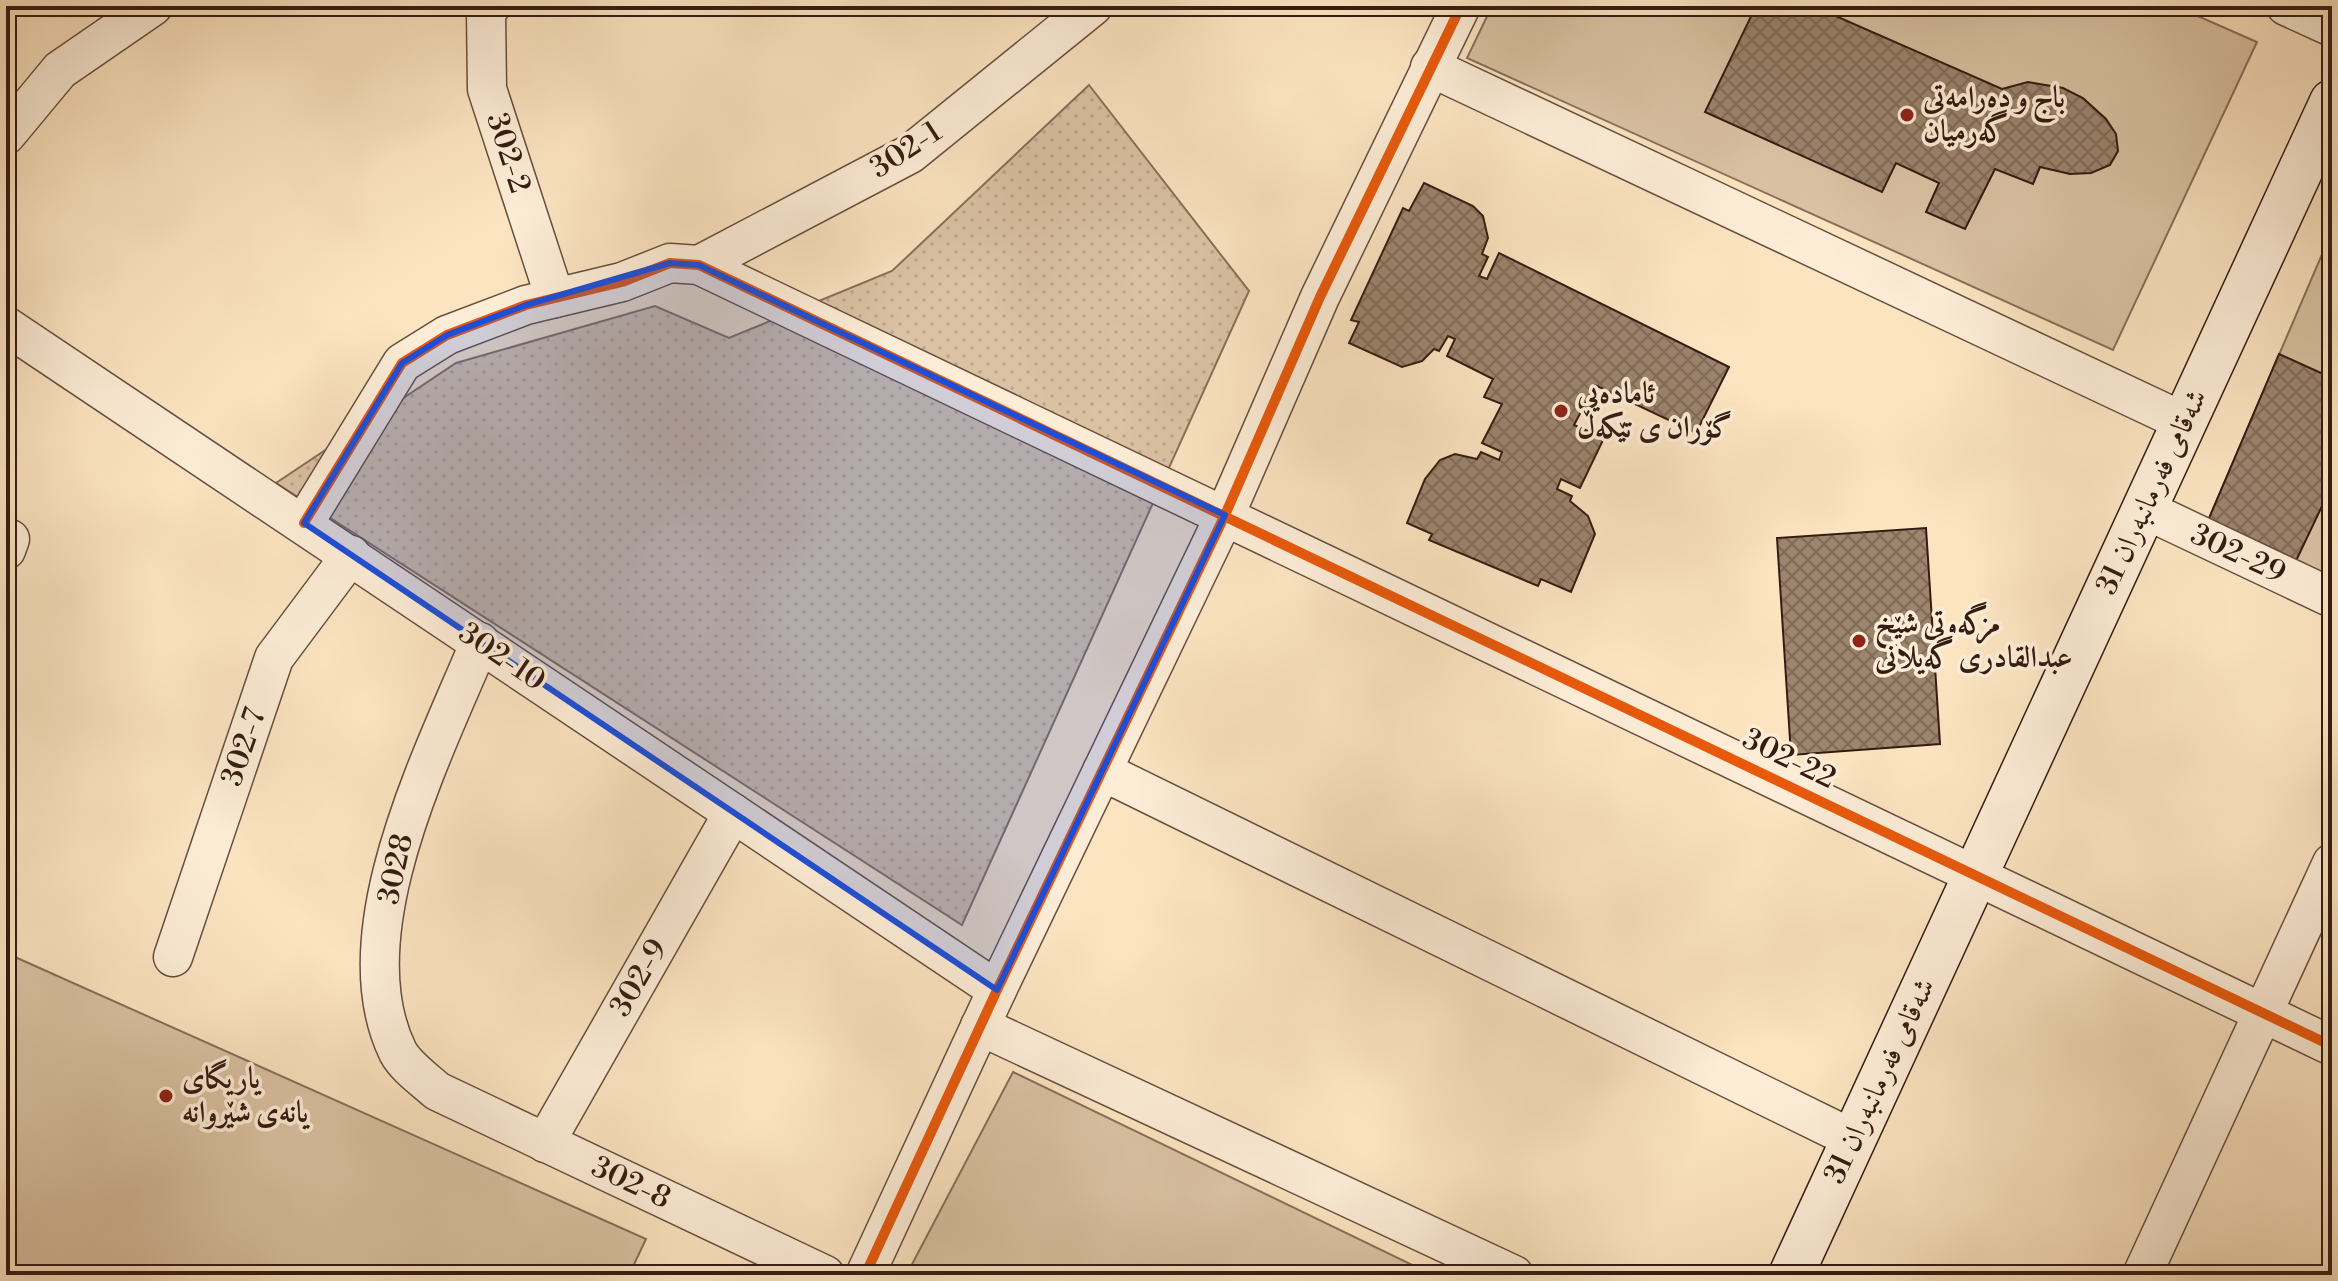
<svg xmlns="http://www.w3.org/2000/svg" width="2338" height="1281" viewBox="0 0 2338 1281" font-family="'Libre Bodoni',Amiri,serif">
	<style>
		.grass { fill: url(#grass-dots); stroke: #886f5a; stroke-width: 2 }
		.green { fill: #dac2a3; stroke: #886f5a; stroke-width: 2 }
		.building { fill: url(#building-cross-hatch); stroke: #351c12; stroke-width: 2 }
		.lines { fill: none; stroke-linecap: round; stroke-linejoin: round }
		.minor-casing { stroke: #674e3e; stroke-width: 41 }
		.secondary-casing { stroke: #351c12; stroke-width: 47 }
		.minor { stroke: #fdedd7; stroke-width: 38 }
		.secondary { stroke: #fdedd7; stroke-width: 44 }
		.cycleway-casing { stroke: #fdedd7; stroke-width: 15 }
		.cycleway { stroke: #e8590c; stroke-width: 10 }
		.marked { fill: #1d4ed8; fill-opacity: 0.2; stroke: #1d4ed8; stroke-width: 6; stroke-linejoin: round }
		.poi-dot { fill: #8f2418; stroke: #fdedd7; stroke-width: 3 }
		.labels { text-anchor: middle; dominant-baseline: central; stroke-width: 7; stroke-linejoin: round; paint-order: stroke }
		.poi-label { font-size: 30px; font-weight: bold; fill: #351c12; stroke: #fdedd7; text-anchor: start }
		.street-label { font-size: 30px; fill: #351c12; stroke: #fdedd7 }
	</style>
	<defs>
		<pattern id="grass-dots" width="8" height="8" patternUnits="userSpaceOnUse" patternTransform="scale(2)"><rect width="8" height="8" fill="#dac2a3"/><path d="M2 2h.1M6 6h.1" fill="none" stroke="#bca68b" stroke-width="1.8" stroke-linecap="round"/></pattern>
		<pattern id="building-cross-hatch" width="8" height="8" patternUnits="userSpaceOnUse" patternTransform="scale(2)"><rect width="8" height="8" fill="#9c846d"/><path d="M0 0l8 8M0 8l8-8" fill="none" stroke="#806b58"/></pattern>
	</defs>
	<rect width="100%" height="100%" fill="#fce4c1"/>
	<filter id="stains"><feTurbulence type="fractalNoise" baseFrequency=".0025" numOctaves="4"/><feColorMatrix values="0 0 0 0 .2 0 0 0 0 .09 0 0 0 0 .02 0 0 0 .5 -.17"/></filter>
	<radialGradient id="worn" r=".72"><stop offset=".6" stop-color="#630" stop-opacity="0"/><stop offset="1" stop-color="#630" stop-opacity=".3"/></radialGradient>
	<!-- grass -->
	<path class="grass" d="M1089 85 1249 291 962 925 276 483 456 363 655 306 729 338 892 271Z"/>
	<!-- green -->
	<g class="green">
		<path d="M1492 6H2175L2257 42 2113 350 1467 58Z"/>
		<path d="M2332 231V580L2207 523Z"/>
		<path d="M6 953 646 1239 629 1275H6Z"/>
		<path d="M1013 1072 1433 1275H920L909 1270Z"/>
	</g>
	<!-- building -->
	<g class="building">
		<path d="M1756 6H1813L2002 89 2028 82 2063 88 2083 98 2106 119 2116 134 2118 151 2110 165 2091 173 2070 174 2040 167 2033 184 1995 169 1965 229 1926 212 1939 183 1896 163 1882 192 1705 112Z"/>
		<path d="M1424 183 1473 206 1483 216 1488 238 1482 254 1488 257 1479 276 1487 279 1499 253 1729 367 1696 433 1595 385 1574 425 1604 438 1580 488 1561 479 1557 489 1572 496 1570 501 1588 516 1595 534 1571 592 1541 579 1538 586 1429 540 1432 534 1407 523 1425 479 1440 460 1455 454 1477 459 1481 452 1499 460 1502 452 1482 443 1502 404 1484 397 1493 379 1447 356 1455 339 1448 336 1439 351 1434 349 1422 361 1402 367 1349 343 1359 322 1351 320 1403 208 1409 211Z"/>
		<path d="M2279 354 2332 378V485L2295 563 2207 523Z"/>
		<path d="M1926 528 1940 744 1791 755 1777 538Z"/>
	</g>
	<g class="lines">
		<defs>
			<g id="minor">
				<path d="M491 6 486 12 487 89 555 298"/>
				<path d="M2286 6 2332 27"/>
				<path d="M1430 67 2184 422"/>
				<path d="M6 135 60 70 153 6"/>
				<path d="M699 265 910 154 1093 6"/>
				<path d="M6 326 997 990"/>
				<path d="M2144 509 2332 598"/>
				<path d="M304 523 402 363 447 335 526 305 622 282 670 263 699 265 2332 1046"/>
				<path d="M6 539H10L6 550"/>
				<path d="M480 642C434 753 340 934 398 1052 406 1067 425 1080 437 1091L825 1275"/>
				<path d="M1102 771 1853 1139"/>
				<path d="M173 957 274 658 351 555"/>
				<path d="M980 1026 1514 1275"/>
				<path d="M545 1143 733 813"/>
				<path d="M865 1275 997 990 1225 515 1320 297 1461 6"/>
				<path d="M2142 1275 2332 863"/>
			</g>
			<path id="secondary" d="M1791 1275 2332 102"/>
		</defs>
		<!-- minor casing -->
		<use href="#minor" class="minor-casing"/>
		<!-- secondary casing -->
		<use href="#secondary" class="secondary-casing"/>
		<!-- minor -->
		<use href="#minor" class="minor"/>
		<!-- secondary -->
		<use href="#secondary" class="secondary"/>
		<defs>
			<g id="cycleway">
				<path d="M304 523 402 363 447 335 526 305 622 282 670 263 699 265 2332 1046"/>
				<path d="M865 1275 997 990 1225 515 1320 297 1461 6"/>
			</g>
		</defs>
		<!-- cycleway casing -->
		<use href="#cycleway" class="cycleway-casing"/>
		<!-- cycleway -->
		<use href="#cycleway" class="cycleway"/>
	</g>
	<!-- marked area -->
	<path class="marked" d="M670 263 699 265 1225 515 997 990 304 523 402 363 447 335 526 305Z"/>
	<!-- markers -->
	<g class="poi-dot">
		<circle cx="1907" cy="115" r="8"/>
		<circle cx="1561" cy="411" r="8"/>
		<circle cx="1859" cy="641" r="8"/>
		<circle cx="166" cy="1096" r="8"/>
	</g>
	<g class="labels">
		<!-- poi labels -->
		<g class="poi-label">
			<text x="1923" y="98">باج و دەرامەتی<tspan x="1923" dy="34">گەرمیان</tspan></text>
			<text x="1577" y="394">ئامادەیی<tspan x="1577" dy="34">گۆران ی تێکەڵ</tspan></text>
			<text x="1875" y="624">مزگەوتی شێخ<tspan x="1875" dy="34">عبدالقادری گەیلانی</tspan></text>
			<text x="182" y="1079">یاریگای<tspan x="182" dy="34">یانەی شێروانە</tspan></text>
		</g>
		<!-- street labels -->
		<g class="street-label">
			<text transform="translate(906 150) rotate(-33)">302-1</text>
			<text transform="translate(508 153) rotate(72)">302-2</text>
			<text transform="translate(2152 492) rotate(-65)">شەقامی فەرمانبەران 31</text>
			<text transform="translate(2238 554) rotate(25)">302-29</text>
			<text transform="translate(502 657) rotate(34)">302-10</text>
			<text transform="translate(244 747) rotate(-71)">302-7</text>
			<text transform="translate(1789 759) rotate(26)">302-22</text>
			<text transform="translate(396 869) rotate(-78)">3028</text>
			<text transform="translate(639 978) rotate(-60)">302-9</text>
			<text transform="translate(1880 1081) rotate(-65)">شەقامی فەرمانبەران 31</text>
			<text transform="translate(631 1183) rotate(25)">302-8</text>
		</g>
	</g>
	<!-- margin -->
	<rect width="2338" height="1281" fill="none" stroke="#fce4c1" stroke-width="32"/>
	<rect x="8" y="8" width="2322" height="1265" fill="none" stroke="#351c12" stroke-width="4"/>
	<rect x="16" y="16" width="2306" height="1249" fill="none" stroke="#351c12" stroke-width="2"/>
	<rect width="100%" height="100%" filter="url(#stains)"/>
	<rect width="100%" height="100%" fill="url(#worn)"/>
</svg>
